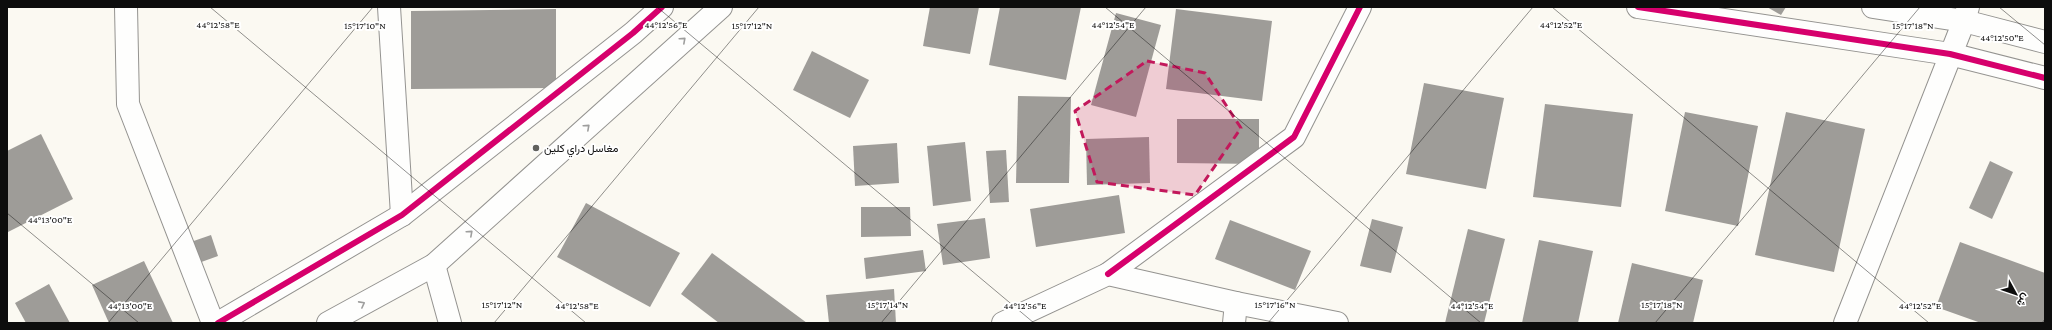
<svg xmlns="http://www.w3.org/2000/svg" width="2052" height="330" viewBox="0 0 2052 330" font-family="'Crimson Pro',Vazirmatn,serif">
	<style>
		.building { fill: #9e9c98 }
		.lines { fill: none; stroke-linecap: round; stroke-linejoin: round }
		.minor-casing { stroke: #949390; stroke-width: 24 }
		.minor { stroke: #fefefd; stroke-width: 22 }
		.cycleway-casing { stroke: #fff; stroke-width: 8 }
		.cycleway { stroke: #d6006c; stroke-width: 6 }
		.oneway { stroke: #9e9e9d }
		.marked { fill: #c2185b; fill-opacity: 0.2; stroke: #c2185b; stroke-width: 3; stroke-dasharray: 8 5; stroke-linejoin: round }
		.ticks { fill: none; stroke: #0d0d0d; stroke-width: 1; stroke-opacity: 0.45 }
		.poi-dot { fill: #60605d; stroke: #fff; stroke-width: 1.5 }
		.labels { text-anchor: middle; dominant-baseline: central; stroke-width: 4; stroke-linejoin: round; paint-order: stroke }
		.poi-label { font-size: 11px; fill: #0d0d0d; stroke: #fff; text-anchor: start }
		.ticks-label { font-size: 10px; text-anchor: middle; fill: #0d0d0d; stroke: #fff; stroke-width: 4; stroke-linejoin: round; paint-order: stroke }
	</style>
	<rect width="100%" height="100%" fill="#fbf9f2"/>
	<!-- building -->
	<g class="building">
		<path d="M930 7H979L970 54 923 46Z"/>
		<path d="M1000 7H1081L1066 80 989 65Z"/>
		<path d="M1767 7H1786L1781 15Z"/>
		<path d="M556 9V88L411 89V11Z"/>
		<path d="M1176 9 1272 21 1262 101 1166 89Z"/>
		<path d="M1116 13 1161 25 1136 117 1091 105Z"/>
		<path d="M812 51 869 80 850 118 793 90Z"/>
		<path d="M1424 83 1504 98 1486 189 1406 174Z"/>
		<path d="M1018 96 1071 97 1069 183H1016Z"/>
		<path d="M1545 104 1633 114 1621 207 1533 197Z"/>
		<path d="M1685 112 1758 126 1738 226 1665 211Z"/>
		<path d="M1786 112 1865 129 1834 272 1755 255Z"/>
		<path d="M1177 119H1259V164L1177 163Z"/>
		<path d="M41 134 73 199 8 232 7 151Z"/>
		<path d="M1149 137 1150 183 1087 185 1086 139Z"/>
		<path d="M965 142 971 201 933 206 927 146Z"/>
		<path d="M897 143 899 183 855 186 853 146Z"/>
		<path d="M1006 150 1009 202 990 203 986 151Z"/>
		<path d="M1990 161 2013 172 1992 219 1969 208Z"/>
		<path d="M1119 195 1125 233 1036 247 1030 209Z"/>
		<path d="M586 203 680 253 650 307 557 257Z"/>
		<path d="M861 207H910L911 236 861 237Z"/>
		<path d="M985 218 990 258 943 265 937 224Z"/>
		<path d="M1372 219 1403 227 1391 273 1360 266Z"/>
		<path d="M1230 220 1311 251 1295 290 1215 259Z"/>
		<path d="M1468 229 1505 239 1484 323H1445Z"/>
		<path d="M211 235 218 256 193 265 185 244Z"/>
		<path d="M1539 240 1593 251 1578 323H1522Z"/>
		<path d="M1960 242 2045 273V323H1981L1936 307Z"/>
		<path d="M923 250 926 271 866 279 864 258Z"/>
		<path d="M712 253 807 323H719L681 294Z"/>
		<path d="M144 261 173 323H109L92 285Z"/>
		<path d="M1632 263 1703 280 1693 323H1618Z"/>
		<path d="M49 284 70 323H26L15 303Z"/>
		<path d="M894 289 896 323H829L826 295Z"/>
	</g>
	<g class="lines">
		<defs>
			<g id="minor">
				<path d="M126 7 128 104 213 323"/>
				<path d="M389 7 402 215"/>
				<path d="M1638 7 1950 54 2045 78"/>
				<path d="M1873 7 1964 21 2045 42"/>
				<path d="M434 265 450 323"/>
				<path d="M1108 274 1294 137 1360 7"/>
				<path d="M218 323 402 215 633 33 662 7"/>
				<path d="M328 323 434 265 721 7"/>
				<path d="M1003 323 1108 274 1236 303 1337 323"/>
				<path d="M1234 323 1236 303"/>
				<path d="M1845 323 1964 21 1968 7"/>
			</g>
		</defs>
		<!-- minor casing -->
		<use href="#minor" class="minor-casing"/>
		<!-- minor -->
		<use href="#minor" class="minor"/>
		<defs>
			<g id="cycleway">
				<path d="M1638 7 1950 54 2045 78"/>
				<path d="M1108 274 1294 137 1360 7"/>
				<path d="M218 323 402 215 633 33 662 7"/>
			</g>
		</defs>
		<!-- cycleway casing -->
		<use href="#cycleway" class="cycleway-casing"/>
		<!-- cycleway -->
		<use href="#cycleway" class="cycleway"/>
	</g>
	<!-- one-way arrows -->
	<defs><path id="oneway-chevron" d="M-2-3.5L2.5 0L-2 3.5" fill="none" stroke-width="1.6" stroke-linecap="round" stroke-linejoin="round"/></defs>
	<g class="oneway">
		<use href="#oneway-chevron" transform="translate(683 40) rotate(-42)"/>
		<use href="#oneway-chevron" transform="translate(587 127) rotate(-42)"/>
		<use href="#oneway-chevron" transform="translate(470 233) rotate(-42)"/>
		<use href="#oneway-chevron" transform="translate(362 304) rotate(-28)"/>
	</g>
	<!-- marked area -->
	<path class="marked" d="M1147 61 1205 73 1241 128 1195 195 1097 182 1075 111Z"/>
	<!-- ticks -->
	<path class="ticks" d="M210 7 586 323M657 7 1034 323M1105 7 1481 323M1552 7 1929 323M1999 7 2045 45M7 213 139 323M108 323 373 7M494 323 759 7M881 323 1146 7M1268 323 1533 7M1655 323 1920 7M2042 323 2045 319"/>
	<!-- markers -->
	<circle class="poi-dot" cx="536" cy="148" r="4"/>
	<g class="labels">
		<!-- poi labels -->
		<g class="poi-label">
			<text x="544" y="148">مغاسل دراي كلين</text>
		</g>
	</g>
	<g class="ticks-label">
		<text x="218" y="28">44°12'58"E</text>
		<text x="666" y="28">44°12'56"E</text>
		<text x="1113" y="28">44°12'54"E</text>
		<text x="1561" y="28">44°12'52"E</text>
		<text x="365" y="29">15°17'10"N</text>
		<text x="752" y="29">15°17'12"N</text>
		<text x="1913" y="29">15°17'18"N</text>
		<text x="2002" y="41">44°12'50"E</text>
		<text x="50" y="223">44°13'00"E</text>
		<text x="502" y="308">15°17'12"N</text>
		<text x="888" y="308">15°17'14"N</text>
		<text x="1275" y="308">15°17'16"N</text>
		<text x="1662" y="308">15°17'18"N</text>
		<text x="130" y="309">44°13'00"E</text>
		<text x="577" y="309">44°12'58"E</text>
		<text x="1025" y="309">44°12'56"E</text>
		<text x="1472" y="309">44°12'54"E</text>
		<text x="1920" y="309">44°12'52"E</text>
	</g>
	<!-- border -->
	<rect width="2052" height="330" fill="none" stroke="#0d0d0d" stroke-width="16"/>
	<!-- north arrow -->
	<g transform="translate(2016 294) rotate(130)" stroke="#ffffff" stroke-width="3" paint-order="stroke">
	<path d="M0-3L7 15L0 10L-7 15Z" fill="#0d0d0d"/>
	<text y="-6" font-size="11" font-weight="bold" text-anchor="middle" fill="#0d0d0d">ش</text>
	</g>
</svg>
